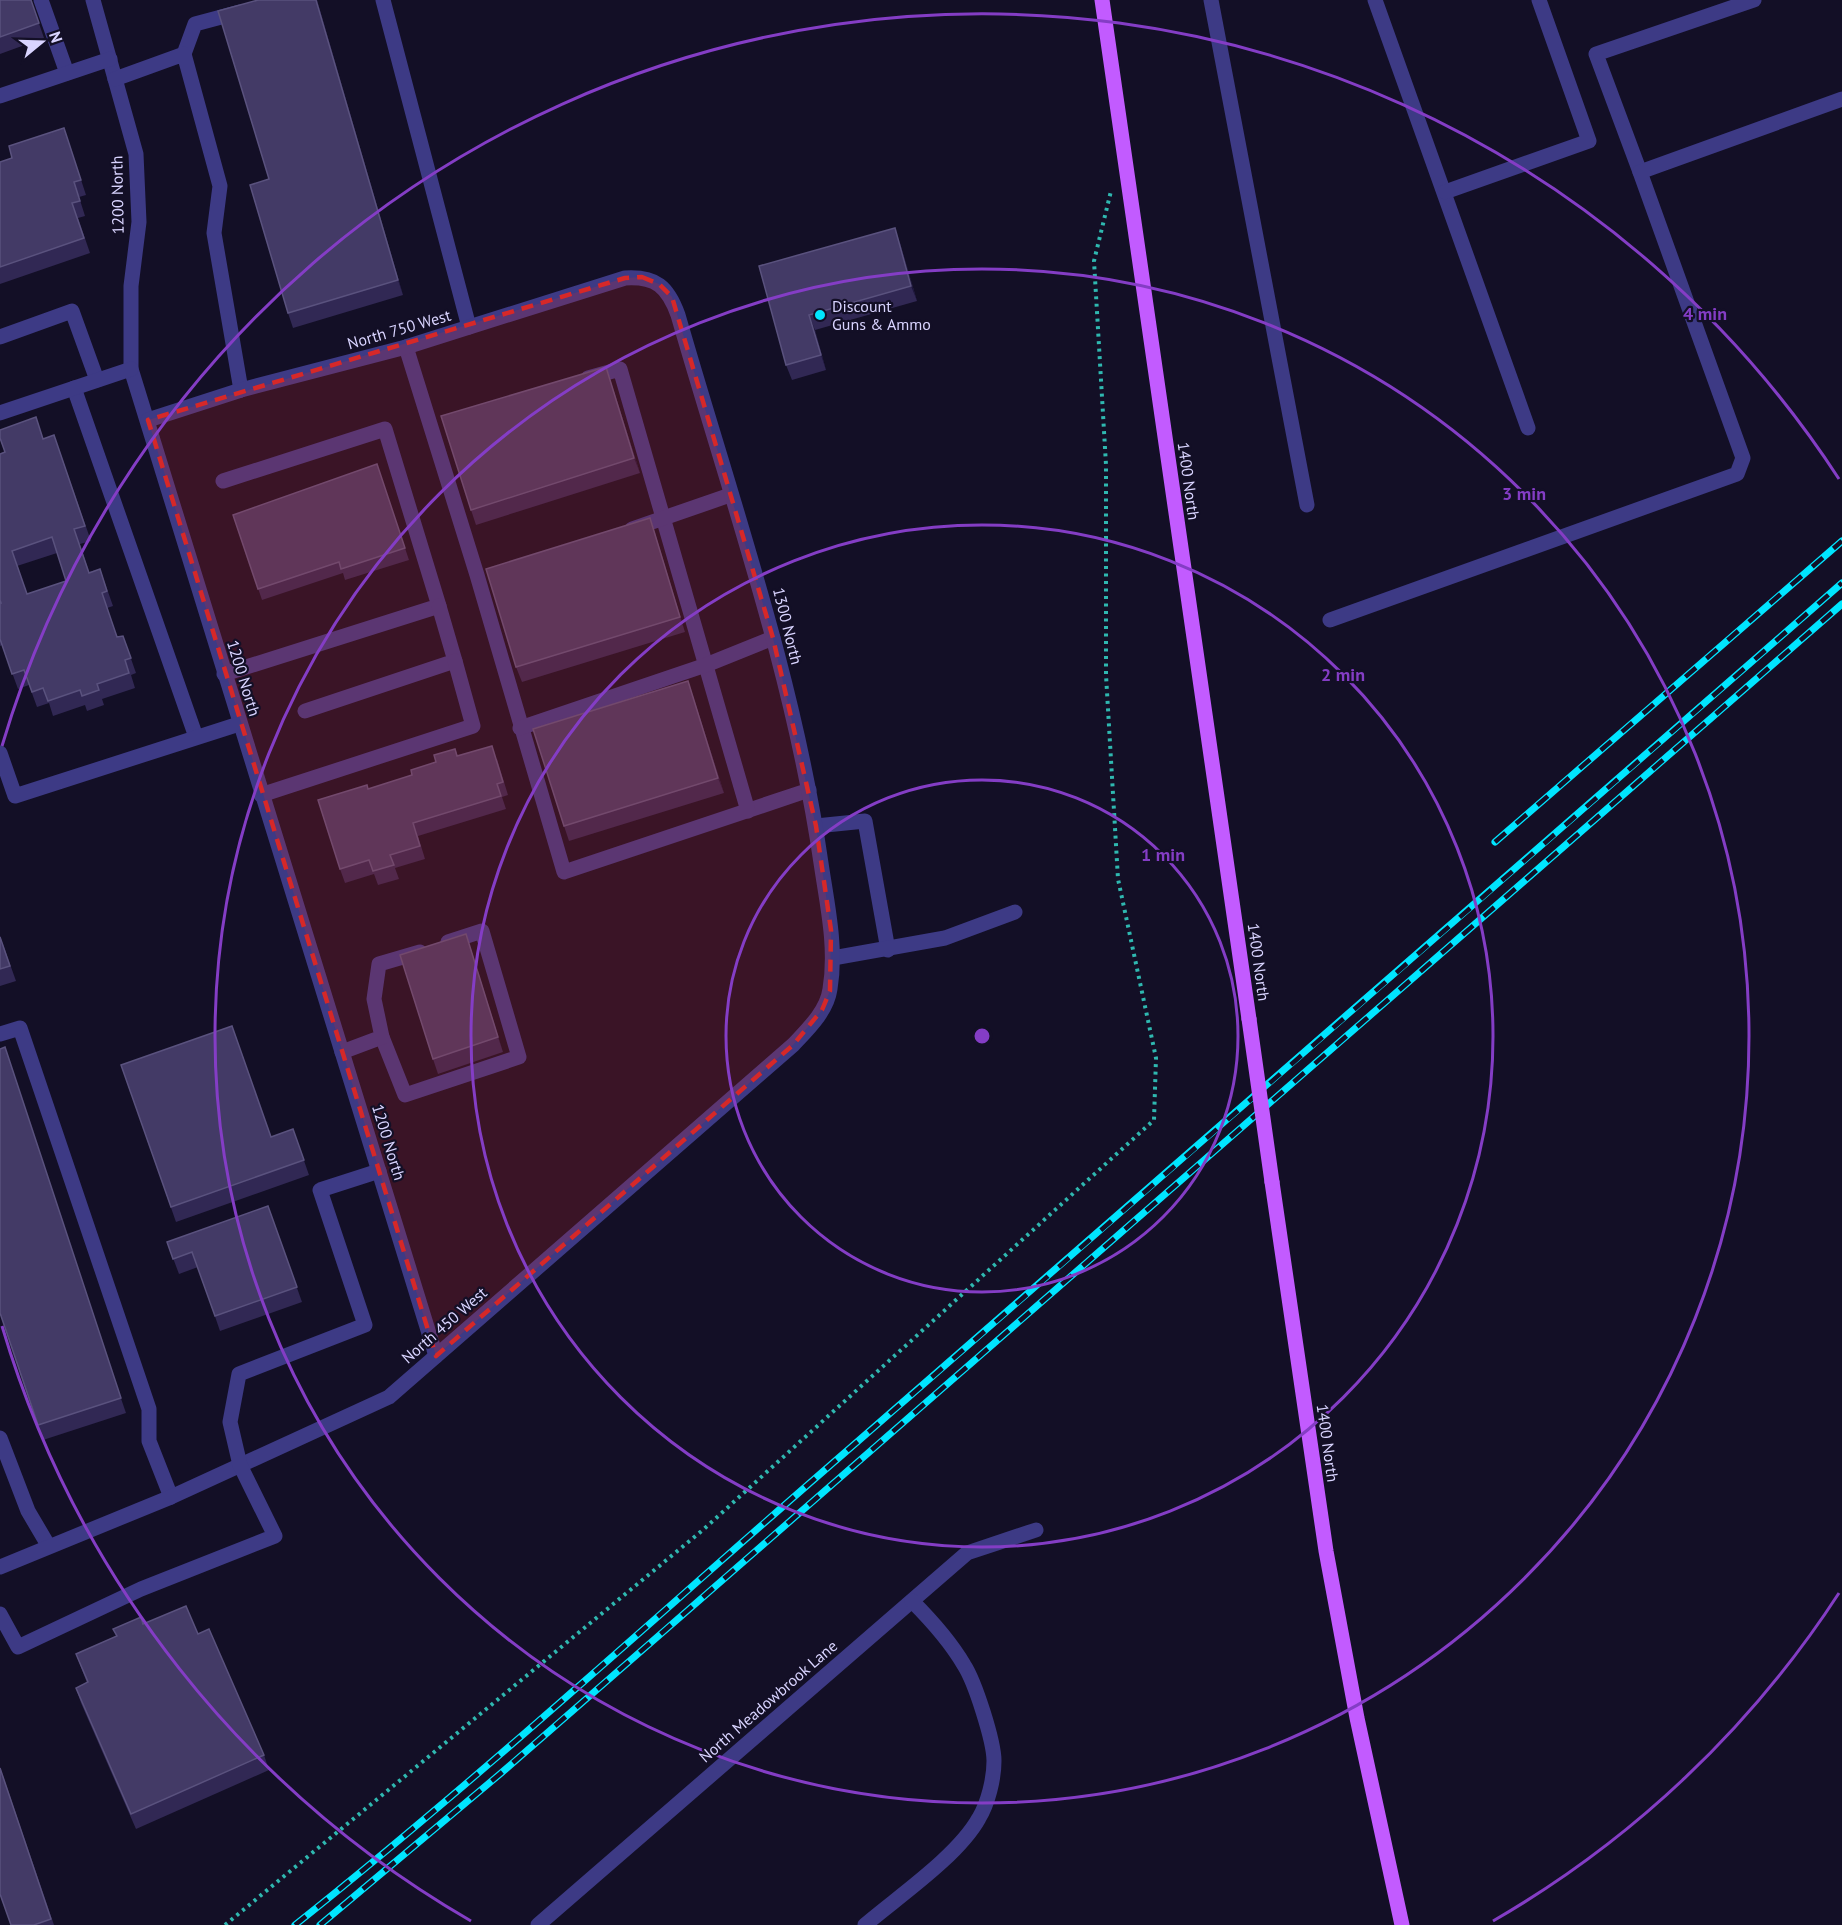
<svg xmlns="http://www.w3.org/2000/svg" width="1842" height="1925" viewBox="0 0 1842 1925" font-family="'PT Sans',sans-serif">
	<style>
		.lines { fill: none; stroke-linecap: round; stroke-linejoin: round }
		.path { stroke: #2fb8b0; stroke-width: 4; stroke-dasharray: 3 4.5; stroke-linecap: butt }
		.minor { stroke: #3d3a85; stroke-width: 15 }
		.major { stroke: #c25bff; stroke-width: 15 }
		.rail-casing { stroke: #00e5ff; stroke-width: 7 }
		.rail { stroke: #130f26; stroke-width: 4.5; stroke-dasharray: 14; stroke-linecap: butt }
		.major-bridge { stroke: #c25bff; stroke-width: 15 }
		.wall { fill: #312854; fill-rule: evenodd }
		.shaded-wall { fill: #1d163a }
		.building { fill: #433a66; stroke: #5a527e; stroke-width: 1.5; fill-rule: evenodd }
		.marked { fill: #d62828; fill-opacity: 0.2; stroke: #d62828; stroke-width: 4.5; stroke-dasharray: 12 8; stroke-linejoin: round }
		.ring { fill: none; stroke: #843dc5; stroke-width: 3 }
		.poi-dot { fill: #00e5ff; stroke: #130f26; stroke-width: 2 }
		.labels { text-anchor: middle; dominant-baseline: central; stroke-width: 4.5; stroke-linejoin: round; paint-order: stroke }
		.street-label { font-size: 16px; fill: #d9d4ff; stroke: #130f26 }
		.poi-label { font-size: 16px; fill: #d9d4ff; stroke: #130f26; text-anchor: start }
		.centre { fill: #843dc5; stroke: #130f26; stroke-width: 3 }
		.ring-label { font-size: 18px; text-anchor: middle; font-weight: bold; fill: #843dc5; stroke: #130f26; stroke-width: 4.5; stroke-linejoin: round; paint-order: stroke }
	</style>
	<rect width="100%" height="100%" fill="#130f26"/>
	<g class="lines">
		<!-- path -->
		<path class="path" d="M225 1925 704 1529 1154 1120 1156 1058 1118 879 1106 675V465L1094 261 1111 191"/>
		<!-- minor -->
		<g class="minor">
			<path d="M41 0 67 73"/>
			<path d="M93 0 136 154 139 222 131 286V369L436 1356"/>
			<path d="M383 0 469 327"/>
			<path d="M1211 0 1307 505"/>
			<path d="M1375 0 1528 428"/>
			<path d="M184 54 195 24 240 12"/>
			<path d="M115 79 184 54 220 186 214 233 241 390"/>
			<path d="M0 96 110 59"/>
			<path d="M1640 172 1596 54 1754 0"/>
			<path d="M1445 192 1589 141 1539 0"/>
			<path d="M0 337 72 311 97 380"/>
			<path d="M406 347 477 575 564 872 809 790"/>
			<path d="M588 378 620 369 748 811"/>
			<path d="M74 388 196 737"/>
			<path d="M0 413 131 369"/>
			<path d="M223 481 385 429 439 606 224 674"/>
			<path d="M632 529 730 495"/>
			<path d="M1330 620 1737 474 1743 458 1640 172 1842 99"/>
			<path d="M305 711 455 661 439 606"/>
			<path d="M520 728 706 665 773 638"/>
			<path d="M0 753 15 796 239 724"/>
			<path d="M261 795 473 726 455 661"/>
			<path d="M816 826 865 821 888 950"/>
			<path d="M833 958 945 938 1015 912"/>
			<path d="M0 1034 20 1028 149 1409V1441L171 1497"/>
			<path d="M382 1037 405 1095 519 1057 482 931 448 942"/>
			<path d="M342 1052 382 1037 374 999 379 964 420 952"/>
			<path d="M0 1438 28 1511 48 1545"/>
			<path d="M0 1567 171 1497 389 1397 793 1045C808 1029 827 1011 830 989 837 947 827 904 821 863 794 676 730 496 678 315 668 287 656 276 625 278L406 347 241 390 148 420"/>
			<path d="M0 1614 18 1647 141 1589 275 1536 240 1465 230 1422 239 1374 365 1325 320 1190 379 1171"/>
			<path d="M538 1925 967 1553 1036 1530"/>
			<path d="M865 1925C899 1896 958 1856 979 1818 988 1803 994 1779 994 1761 994 1741 975 1682 964 1665 950 1641 931 1620 912 1601"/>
		</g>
		<!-- major -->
		<g class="major">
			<path d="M1102 0 1249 1019"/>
			<path d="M1272 1182 1326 1551 1357 1718 1402 1925"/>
		</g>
		<defs>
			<g id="rail">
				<path d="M1495 842 1842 541"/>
				<path d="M295 1925C485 1774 665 1608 849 1449 1181 1161 1512 872 1842 583"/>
				<path d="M320 1925 500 1774 1842 604"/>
			</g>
		</defs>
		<!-- rail casing -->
		<use href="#rail" class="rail-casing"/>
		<!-- rail -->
		<use href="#rail" class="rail"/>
		<!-- major-bridge -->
		<path class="major-bridge" d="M1249 1019 1272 1182"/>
	</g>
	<!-- wall -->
	<g class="wall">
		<path d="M0 0 32 3 44 38 0 54Z"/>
		<path d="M317 0 403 295 293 328 288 313Z"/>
		<path d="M64 128 86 195 79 197 85 216 78 218 90 253 0 284V162L12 158Z"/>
		<path d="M900 243 917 301 815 330 826 370 792 380 786 365 759 266Z"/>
		<path d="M611 382 640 473 476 525 471 510Z"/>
		<path d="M54 435 91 541 80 544 89 572 100 569 113 606 107 608 117 637 123 636 136 673 131 675 135 688 102 699 104 705 87 711 85 705 53 716 49 703 37 707 29 685 18 689 2 645 0 646V603H1L0 454ZM57 553 66 581 27 594 17 566Z"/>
		<path d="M377 464 409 560 345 580 343 573 262 600 233 515Z"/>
		<path d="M655 533 685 632 522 682 516 667Z"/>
		<path d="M693 696 724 793 569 841 564 826Z"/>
		<path d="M455 749 458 756 497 759 508 795 502 797 506 809 418 836 425 859 395 868 399 879 378 885 374 874 345 883 340 869 368 789 412 775 436 762Z"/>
		<path d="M0 936 16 981 0 986Z"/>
		<path d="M471 949 503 1052 438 1074 433 1059Z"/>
		<path d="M0 1049 126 1413 43 1440 38 1425Z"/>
		<path d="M121 1065 271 1137 293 1129 309 1175 176 1222Z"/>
		<path d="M268 1206 302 1302 220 1331 198 1267 179 1274 167 1242Z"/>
		<path d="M143 1624 198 1634 264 1755 269 1770 136 1829 81 1703 76 1688 87 1683 76 1654 116 1636 113 1629Z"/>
		<path d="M0 1767 54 1925H11Z"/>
	</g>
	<!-- shaded-wall -->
	<g class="shaded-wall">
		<path d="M316 0H317L403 295 398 280Z"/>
		<path d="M895 228 900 243 917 301 911 286Z"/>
		<path d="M809 315 815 330 826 370 821 355Z"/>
		<path d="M606 367 611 382 640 473 634 458Z"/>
		<path d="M650 518 655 533 685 632 680 617Z"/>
		<path d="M688 681 693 696 724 793 718 778Z"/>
		<path d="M466 934 471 949 503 1052 498 1037Z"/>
	</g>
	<!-- building -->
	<g class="building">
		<path d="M0 0H31L39 23 0 37Z"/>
		<path d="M258 0H316L398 280 288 313 250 185 269 179 218 11Z"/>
		<path d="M64 128 81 180 74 182 80 201 72 203 84 238 0 267V162L12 158 9 146Z"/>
		<path d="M895 228 911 286 809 315 821 355 786 365 759 266Z"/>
		<path d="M606 367 634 458 471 510 441 416Z"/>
		<path d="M36 417 43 439 54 435 85 526 74 529 89 573 100 569 107 591 102 593 117 637 123 636 131 658 125 660 129 673 97 684 99 690 82 696 80 690 48 701 43 688 32 692 24 670 12 674 0 639V603H1L0 600V454L5 452 0 438V430ZM52 537 66 581 27 594 12 551Z"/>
		<path d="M377 464 405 548 341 569 339 562 258 589 233 515Z"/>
		<path d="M650 518 680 617 516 667 486 569Z"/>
		<path d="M688 681 718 778 564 826 533 729Z"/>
		<path d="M492 746 503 782 497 784 501 796 413 823 420 846 390 855 394 865 373 871 369 860 340 869 318 800 367 785 368 789 412 775 411 770 436 762 434 755 455 749 457 756Z"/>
		<path d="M466 934 498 1037 433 1059 400 955Z"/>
		<path d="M0 937 10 966 0 969Z"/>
		<path d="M232 1026 271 1137 293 1129 304 1160 171 1207 121 1065Z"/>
		<path d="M5 1047 121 1398 38 1425 0 1313V1049Z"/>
		<path d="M268 1206 297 1287 215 1316 192 1252 173 1259 167 1242Z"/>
		<path d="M186 1606 198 1634 209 1629 264 1755 131 1814 76 1688 88 1682 76 1654 117 1636 113 1629 141 1617 143 1624Z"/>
		<path d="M0 1768 51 1919 34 1925H11L0 1894Z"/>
	</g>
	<!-- marked area -->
	<path class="marked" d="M642 277 659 284 672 297 773 638 816 826 831 930 830 991 822 1010 793 1045 436 1356 148 420 625 278Z"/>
	<!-- distance rings -->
	<g class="ring">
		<circle cx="982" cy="1036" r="256"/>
		<circle cx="982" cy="1036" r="511"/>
		<circle cx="982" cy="1036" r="767"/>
		<path d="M1839 1593A1022 1022 0 0 1 1493 1921M471 1921A1022 1022 0 0 1 2 1326M2 746A1022 1022 0 0 1 1839 479"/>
	</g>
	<!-- markers -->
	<circle class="poi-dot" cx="820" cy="315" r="6"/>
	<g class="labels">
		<!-- street labels -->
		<g class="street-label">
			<text transform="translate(117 195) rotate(-91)">1200 North</text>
			<text transform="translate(399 329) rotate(-16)">North 750 West</text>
			<text transform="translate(1189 481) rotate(82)">1400 North</text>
			<text transform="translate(788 626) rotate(76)">1300 North</text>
			<text transform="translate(244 678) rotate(73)">1200 North</text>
			<text transform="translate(1259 962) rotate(82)">1400 North</text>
			<text transform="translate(389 1142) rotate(73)">1200 North</text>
			<text transform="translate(444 1325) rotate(-41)">North 450 West</text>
			<text transform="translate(1328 1443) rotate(82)">1400 North</text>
			<text transform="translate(768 1701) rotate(-41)">North Meadowbrook Lane</text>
		</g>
		<!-- poi labels -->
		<g class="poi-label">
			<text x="832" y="306">Discount<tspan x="832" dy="18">Guns &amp; Ammo</tspan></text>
		</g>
	</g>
	<circle cx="982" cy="1036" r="9" class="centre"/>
	<g class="ring-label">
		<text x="1705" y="320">4 min</text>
		<text x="1524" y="500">3 min</text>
		<text x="1343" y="681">2 min</text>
		<text x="1163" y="861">1 min</text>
	</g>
	<!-- north arrow -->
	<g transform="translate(42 42) rotate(71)" stroke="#130f26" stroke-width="4.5" paint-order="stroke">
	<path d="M0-4.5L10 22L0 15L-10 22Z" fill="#d9d4ff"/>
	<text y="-9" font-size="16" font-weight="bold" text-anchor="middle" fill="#d9d4ff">N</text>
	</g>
</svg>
